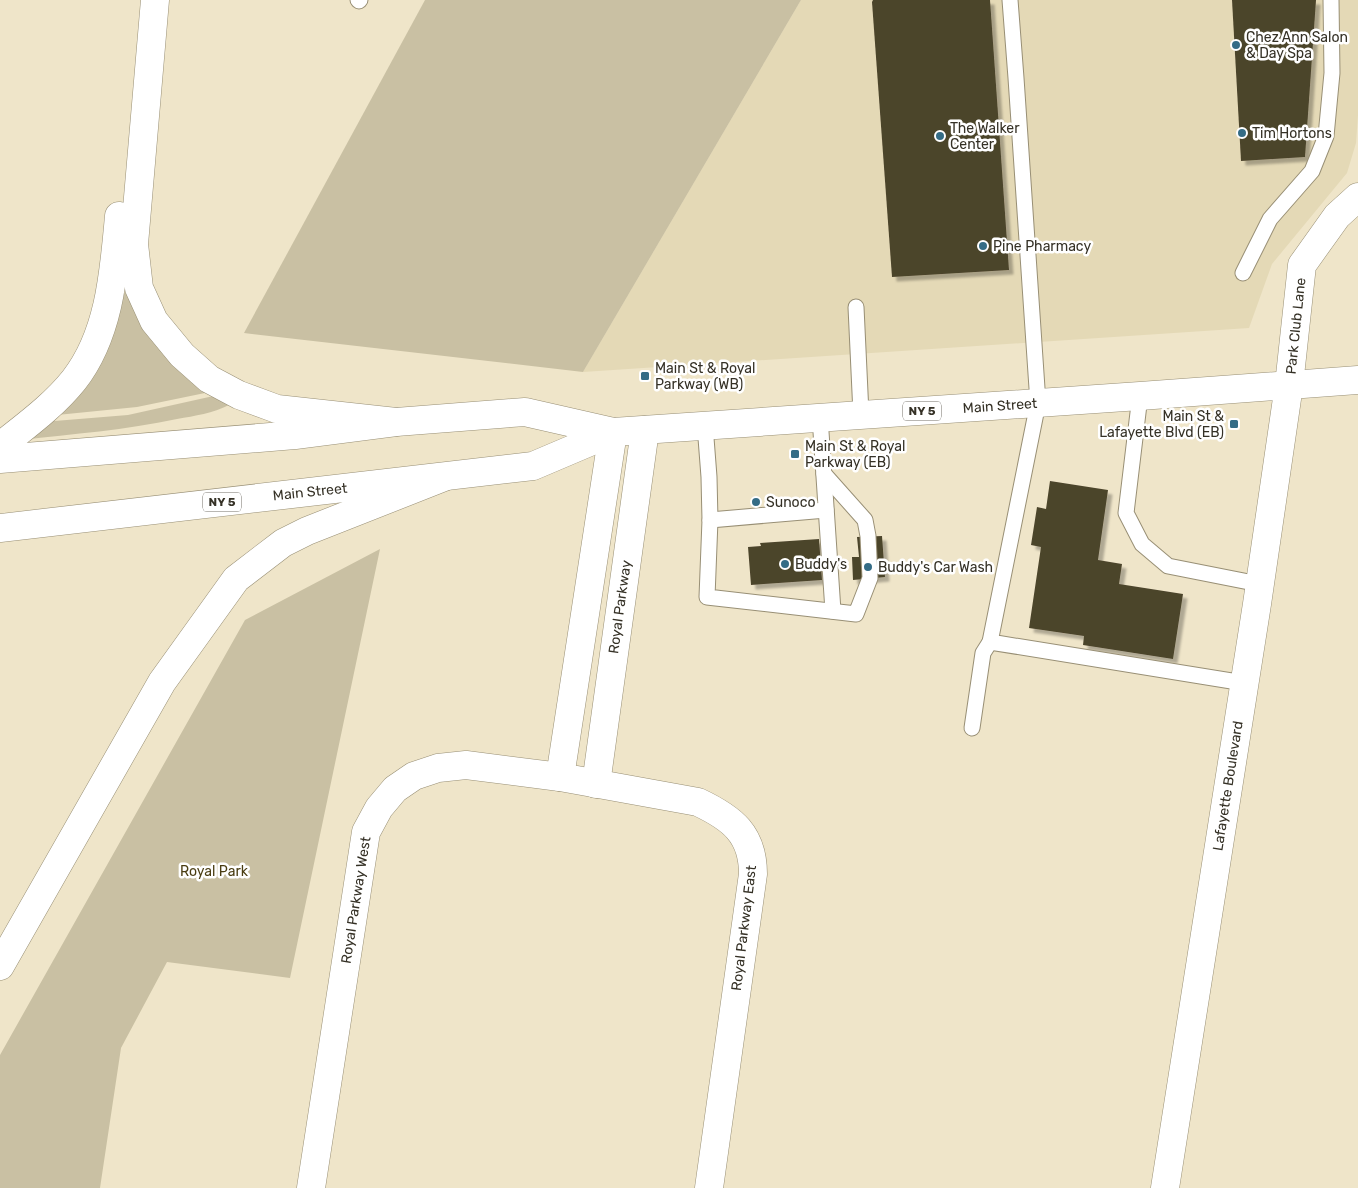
<svg xmlns="http://www.w3.org/2000/svg" width="1358" height="1188" viewBox="0 0 1358 1188" font-family="Rubik,sans-serif">
	<style>
		.built { fill: #e4d9b6 }
		.green { fill: #c9c0a3 }
		.building { fill: #4c442c; filter: url(#shadow) }
		.lines { fill: none; stroke-linecap: round; stroke-linejoin: round }
		.lane-casing { stroke: #988f75; stroke-width: 17 }
		.street-casing { stroke: #988f75; stroke-width: 29 }
		.primary-casing { stroke: #988f75; stroke-width: 29 }
		.highway-casing { stroke: #988f75; stroke-width: 29 }
		.lane { stroke: #fff; stroke-width: 15 }
		.street { stroke: #fff; stroke-width: 28 }
		.primary { stroke: #fff; stroke-width: 28 }
		.highway { stroke: #fff; stroke-width: 28 }
		.poi-dot { fill: #346c86; stroke: #fff; stroke-width: 2 }
		.labels { text-anchor: middle; dominant-baseline: central; stroke-width: 5; stroke-linejoin: round; paint-order: stroke }
		.shield { fill: #fff; stroke: #726f67; stroke-width: 1 }
		.shield-label { font-size: 12px; font-weight: bold; fill: #353126 }
		.poi-label { font-size: 14px; fill: #353126; stroke: #fff; text-anchor: start }
		.street-label { font-size: 14px; fill: #353126; stroke: #fff }
		.park-label { font-size: 14px; fill: #4a3d12; stroke: #fff }
	</style>
	<defs>
		<filter id="shadow"><feDropShadow dx="4.5" dy="4.5" stdDeviation="1" flood-color="#0004"/></filter>
	</defs>
	<rect width="100%" height="100%" fill="#efe5c9"/>
	<!-- built -->
	<path class="built" d="M801 0H1358V115L1356 143 1347 173 1272 264 1249 328 583 372Z"/>
	<!-- green -->
	<g class="green">
		<path d="M425 0H801L583 372 244 333Z"/>
		<path d="M127 293 132 305 144 326 207 389 205 393 137 407 47 416 115 295Z"/>
		<path d="M218 395 229 405C213 413 195 416 177 419 126 430 73 434 21 440L30 423 128 415Z"/>
		<path d="M380 549 290 978 167 962 121 1048 100 1188H0V1055L245 620Z"/>
	</g>
	<!-- building -->
	<g class="building">
		<path d="M873 0H990L1009 270 892 277 872 2Z"/>
		<path d="M1232 0H1316L1305 157 1241 161Z"/>
		<path d="M1050 481 1108 490 1098 560 1122 564 1119 584 1183 594 1173 659 1083 645 1084 636 1029 628 1041 547 1031 545 1037 507 1046 509Z"/>
		<path d="M882 536 885 577 853 580 852 557H859L857 537Z"/>
		<path d="M819 539 822 580 751 585 748 547 761 546 760 543Z"/>
	</g>
	<g class="lines">
		<defs>
			<g id="lane">
				<path d="M358 0 359 1 360 0"/>
				<path d="M1010 0 1016 78 1038 403 990 642 1244 683"/>
				<path d="M1243 273 1270 219 1312 171 1326 136 1332 73 1331 0"/>
				<path d="M856 307 861 414"/>
				<path d="M1140 396 1126 513 1142 544 1168 566 1259 584"/>
				<path d="M820 417 833 611"/>
				<path d="M705 425 709 477 710 520 707 597 856 614 870 578 868 536 865 520 824 474"/>
				<path d="M710 520 826 510"/>
				<path d="M972 728 983 653 990 642"/>
			</g>
			<g id="street">
				<path d="M560 777 613 432"/>
				<path d="M596 784 645 430"/>
				<path d="M311 1188 366 832 379 808 395 789 414 776 438 768 466 765 560 777 698 802C732 818 753 834 753 874L709 1188"/>
				<path d="M1165 1188 1257 604 1289 385 1302 265 1337 216 1358 197"/>
			</g>
			<g id="primary">
				<path d="M0 459 295 435 396 422 525 412 613 432 1140 396 1358 380"/>
				<path d="M0 528 533 466 613 432"/>
			</g>
			<g id="highway">
				<path d="M155 0 134 244 139 288 154 321 182 355 209 379 239 395 277 409 396 422"/>
				<path d="M0 445 3 444C28 424 54 405 74 380 110 334 114 271 119 216"/>
				<path d="M0 966 162 682 236 579 283 543 307 531 444 477"/>
			</g>
		</defs>
		<!-- lane casing -->
		<use href="#lane" class="lane-casing"/>
		<!-- street casing -->
		<use href="#street" class="street-casing"/>
		<!-- primary casing -->
		<use href="#primary" class="primary-casing"/>
		<!-- highway casing -->
		<use href="#highway" class="highway-casing"/>
		<!-- lane -->
		<use href="#lane" class="lane"/>
		<!-- street -->
		<use href="#street" class="street"/>
		<!-- primary -->
		<use href="#primary" class="primary"/>
		<!-- highway -->
		<use href="#highway" class="highway"/>
	</g>
	<!-- markers -->
	<g class="poi-dot">
		<circle cx="1236" cy="45" r="5"/>
		<circle cx="1242" cy="133" r="5"/>
		<circle cx="940" cy="136" r="5"/>
		<circle cx="983" cy="246" r="5"/>
		<rect x="640" y="371" width="10" height="10" rx="2.5"/>
		<rect x="1229" y="419" width="10" height="10" rx="2.5"/>
		<rect x="790" y="449" width="10" height="10" rx="2.5"/>
		<circle cx="756" cy="502" r="5"/>
		<circle cx="785" cy="564" r="5"/>
		<circle cx="868" cy="567" r="5"/>
	</g>
	<g class="labels">
		<!-- shield labels -->
		<g class="shield">
			<rect x="903" y="401.5" width="38" height="19" rx="4"/>
			<rect x="203" y="492.5" width="38" height="19" rx="4"/>
		</g>
		<g class="shield-label">
			<text x="922" y="411">NY 5</text>
			<text x="222" y="502">NY 5</text>
		</g>
		<!-- poi labels -->
		<g class="poi-label">
			<text x="1246" y="37">Chez Ann Salon<tspan x="1246" dy="16">&amp; Day Spa</tspan></text>
			<text x="950" y="128">The Walker<tspan x="950" dy="16">Center</tspan></text>
			<text x="1252" y="133">Tim Hortons</text>
			<text x="993" y="246">Pine Pharmacy</text>
			<text x="655" y="368">Main St &amp; Royal<tspan x="655" dy="16">Parkway (WB)</tspan></text>
			<text x="1224" y="416" text-anchor="end">Main St &amp;<tspan x="1224" dy="16">Lafayette Blvd (EB)</tspan></text>
			<text x="805" y="446">Main St &amp; Royal<tspan x="805" dy="16">Parkway (EB)</tspan></text>
			<text x="766" y="502">Sunoco</text>
			<text x="795" y="564">Buddy's</text>
			<text x="878" y="567">Buddy's Car Wash</text>
		</g>
		<!-- street labels -->
		<g class="street-label">
			<text transform="translate(1296 326) rotate(-84)">Park Club Lane</text>
			<text transform="translate(1000 406) rotate(-4)">Main Street</text>
			<text transform="translate(310 492) rotate(-6)">Main Street</text>
			<text transform="translate(620 607) rotate(-82)">Royal Parkway</text>
			<text transform="translate(1228 786) rotate(-81)">Lafayette Boulevard</text>
			<text transform="translate(356 900) rotate(-81)">Royal Parkway West</text>
			<text transform="translate(744 928) rotate(-83)">Royal Parkway East</text>
		</g>
		<!-- park labels -->
		<g class="park-label">
			<text x="214" y="871">Royal Park</text>
		</g>
	</g>
</svg>
